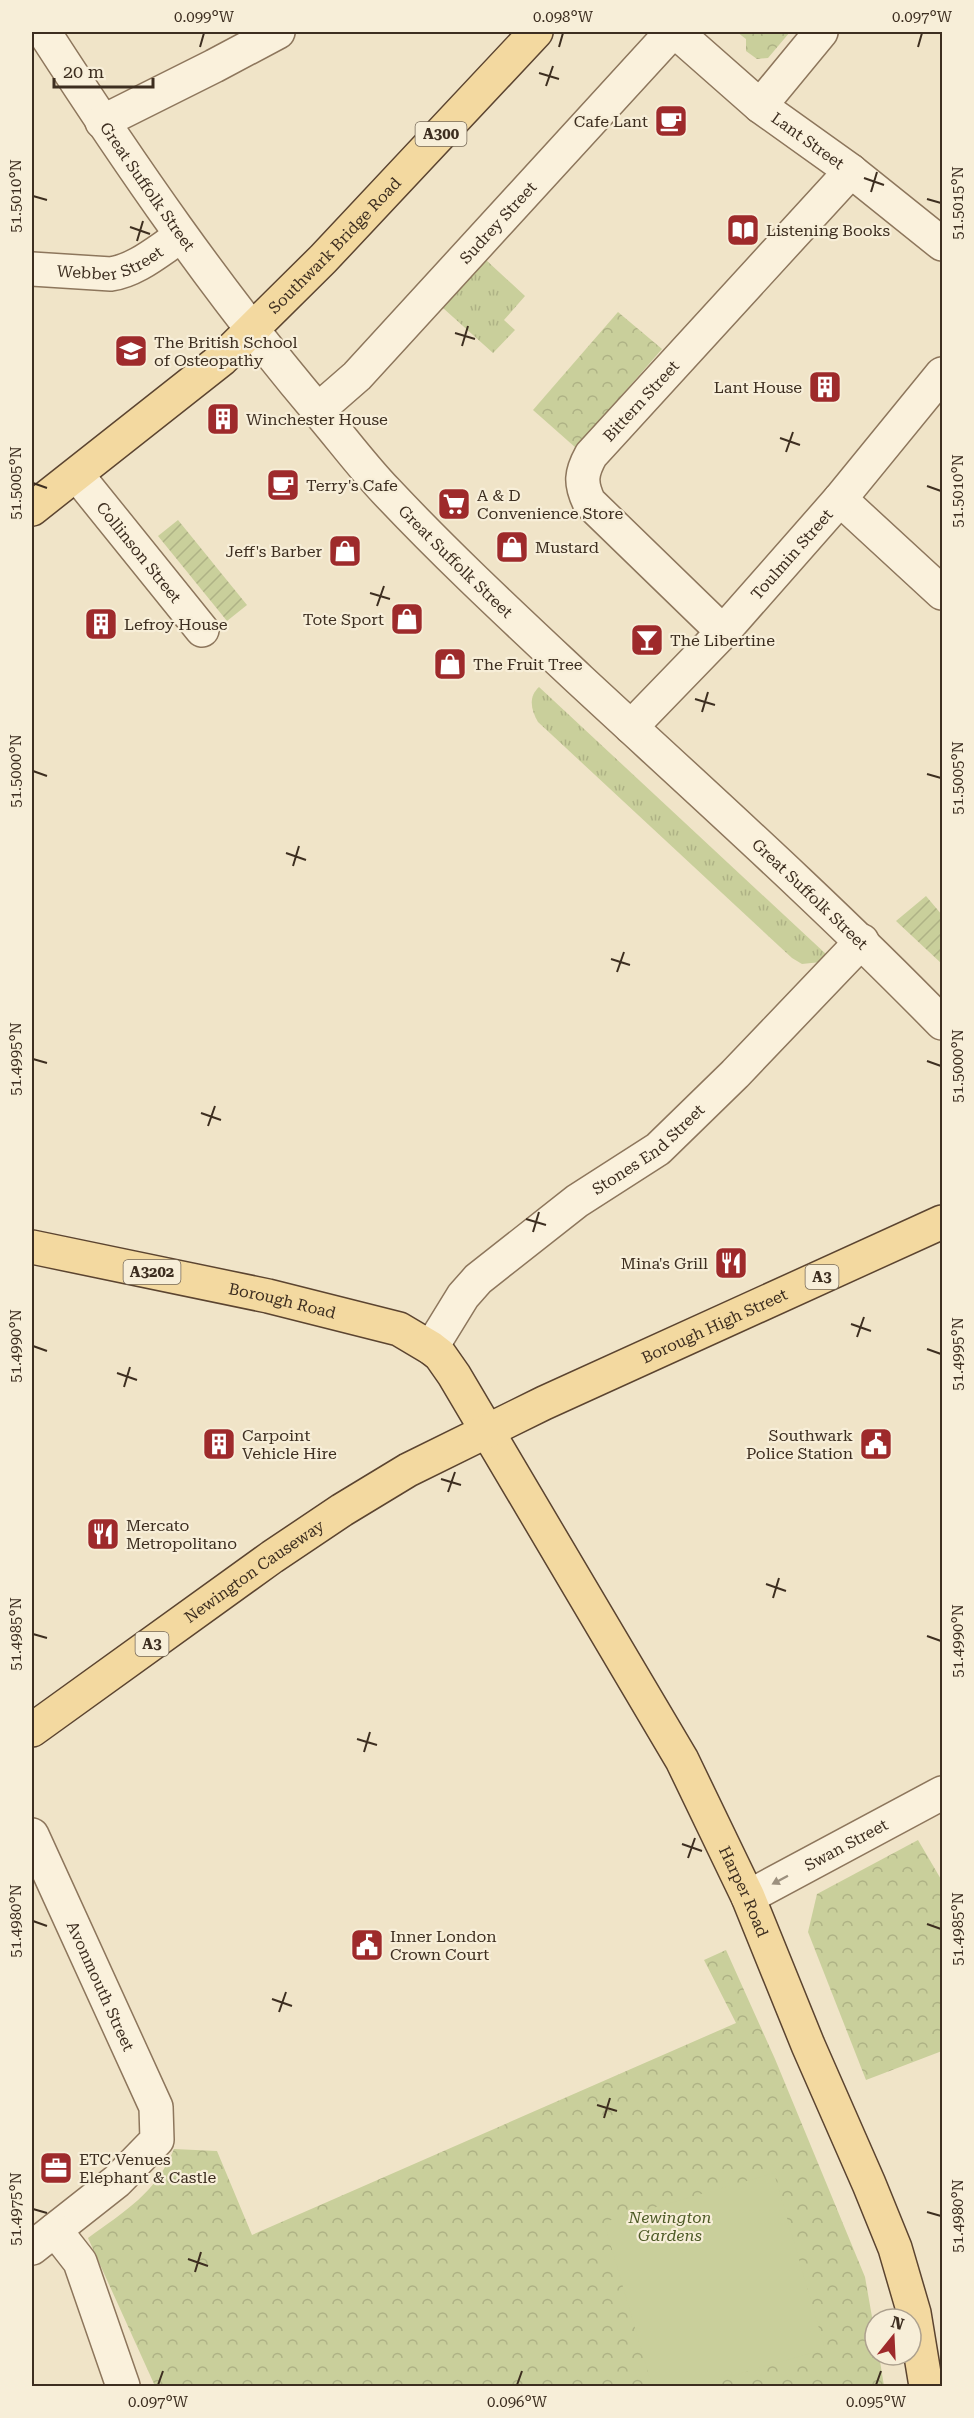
<svg xmlns="http://www.w3.org/2000/svg" width="974" height="2418" viewBox="0 0 974 2418" font-family="'Roboto Serif',serif">
	<style>
		.grass { fill: url(#grass-tufts) }
		.park { fill: url(#park-crowns) }
		.garden { fill: url(#garden-furrows) }
		.pitch { fill: #c9cf9b }
		.lines { fill: none; stroke-linecap: round; stroke-linejoin: round }
		.minor-casing { stroke: #8d765c; stroke-width: 36 }
		.major-casing { stroke: #5b4430; stroke-width: 36 }
		.minor { stroke: #faf1dc; stroke-width: 33 }
		.major { stroke: #f3d9a0; stroke-width: 33 }
		.oneway { fill: #9c907e }
		.ticks { fill: none; stroke: #3d2e20; stroke-width: 2 }
		.labels { text-anchor: middle; dominant-baseline: central; stroke-width: 4.5; stroke-linejoin: round; paint-order: stroke }
		.shield { fill: #f7eed8; stroke: #756857; stroke-width: 1.5 }
		.shield-label { font-size: 15px; font-weight: bold; fill: #3d2e20 }
		.poi-label { font-size: 16px; fill: #3d2e20; stroke: #f7eed8; text-anchor: start }
		.street-label { font-size: 16px; fill: #3d2e20; stroke: #f7eed8 }
		.park-label { font-size: 16px; font-style: italic; fill: #4d5a26; stroke: #f7eed8 }
		.neatline { fill: none; stroke: #3d2e20; stroke-width: 2 }
		.ticks-label { font-size: 15px; text-anchor: middle; fill: #3d2e20 }
	</style>
	<defs>
		<pattern id="grass-tufts" width="24" height="20" patternUnits="userSpaceOnUse" patternTransform="scale(1.5)"><rect width="24" height="20" fill="#c9cf9b"/><path d="M3 7l-1-3M5 7V3M7 7l1-3M15 17l-1-3M17 17v-4M19 17l1-3" fill="none" stroke="#aeb285"/></pattern>
		<pattern id="park-crowns" width="20" height="18" patternUnits="userSpaceOnUse" patternTransform="scale(1.5)"><rect width="20" height="18" fill="#c9cf9b"/><path d="M2 6a3 3 0 1 1 6 0M12 15a3 3 0 1 1 6 0" fill="none" stroke="#aeb285"/></pattern>
		<pattern id="garden-furrows" width="10" height="10" patternUnits="userSpaceOnUse" patternTransform="scale(1.5)"><rect width="10" height="10" fill="#c9cf9b"/><path d="M-1 1l2-2M0 10L10 0M9 11l2-2" fill="none" stroke="#aeb285"/></pattern>
	</defs>
	<rect width="100%" height="100%" fill="#f0e4c8"/>
	<!-- grass -->
	<g class="grass">
		<path d="M486 260 525 296 504 320 515 330 493 353 443 308Z"/>
		<path d="M539 687 827 955 821 962 802 964 792 958 538 722C531 710 528 697 539 687Z"/>
	</g>
	<!-- park -->
	<g class="park">
		<path d="M737 32H790L768 58 757 59 746 51V39Z"/>
		<path d="M618 312 662 349 576 448 533 410Z"/>
		<path d="M918 1840 942 1881V2051L866 2080 808 1932 817 1894Z"/>
		<path d="M726 1950 775 2059 865 2277 875 2334V2355H879L884 2386H155L88 2238C125 2211 156 2193 174 2149L217 2151 252 2235 736 2023 704 1960Z"/>
	</g>
	<!-- garden -->
	<g class="garden">
		<path d="M178 520 247 605 227 621 158 536Z"/>
		<path d="M926 896 942 915V964L896 921Z"/>
	</g>
	<!-- pitch -->
	<path class="pitch" d="M774 2173 825 2349 697 2386H652L604 2222Z"/>
	<g class="lines">
		<defs>
			<g id="minor">
				<path id="s1" d="M44 32C130 165 218 293 321 414 343 440 363 467 386 491 448 557 514 618 580 680 702 793 826 904 942 1023"/>
				<path id="s2" d="M676 32 760 106 851 171 942 244"/>
				<path d="M760 106 821 32"/>
				<path d="M102 122 214 66 278 32"/>
				<path id="s3" d="M32 269 111 274C137 270 159 250 181 236"/>
				<path id="s4" d="M318 410 357 376 672 32"/>
				<path id="s5" d="M77 475 202 630"/>
				<path d="M840 499 942 593"/>
				<path id="s6" d="M723 632 589 502C580 483 581 473 591 455L851 171"/>
				<path id="s7" d="M631 727 723 632 840 499 942 374"/>
				<path id="s8" d="M431 1348 463 1296 478 1279 577 1201 658 1149 735 1074 862 941"/>
				<path id="s9" d="M32 1835 156 2107 157 2140 117 2181 32 2248"/>
				<path id="s10" d="M748 1897 942 1793"/>
				<path d="M55 2230 80 2262 123 2386"/>
			</g>
			<g id="major">
				<path id="s11" d="M32 509 222 359 323 259 536 32"/>
				<path id="s12" d="M32 1247 268 1296 399 1329 431 1348 440 1355 454 1375 682 1760 748 1897 808 2045 869 2184 895 2248 914 2313 926 2386"/>
				<path id="s13" d="M32 1730 272 1557 342 1510 408 1470 544 1403 942 1222"/>
			</g>
		</defs>
		<!-- minor casing -->
		<use href="#minor" class="minor-casing"/>
		<!-- major casing -->
		<use href="#major" class="major-casing"/>
		<!-- minor -->
		<use href="#minor" class="minor"/>
		<!-- major -->
		<use href="#major" class="major"/>
	</g>
	<!-- one-way arrows -->
	<defs><path id="oneway-solid" d="M-6-.8H1V-3.2L6.5 0L1 3.2V.8H-6Z" transform="scale(1.5)"/></defs>
	<use class="oneway" href="#oneway-solid" transform="translate(780 1880) rotate(152)"/>
	<!-- ticks -->
	<path class="ticks" d="M200 47 204 33M559 47 563 33M918 47 922 33M539 73 559 79M546 86 553 66M864 178 884 185M871 192 877 172M33 196 47 200M927 199 941 203M130 227 150 234M137 241 143 221M455 333 475 339M462 346 468 326M780 438 800 445M786 452 793 432M33 483 47 488M927 486 941 491M370 593 390 599M377 606 384 586M695 699 715 705M702 712 708 692M33 771 47 776M927 774 941 778M286 853 306 860M293 866 299 846M611 959 630 965M617 972 624 952M33 1059 47 1063M927 1061 941 1066M201 1113 221 1120M208 1126 215 1106M526 1219 546 1225M533 1232 539 1212M851 1324 871 1331M857 1337 864 1317M33 1346 47 1351M927 1349 941 1354M117 1373 137 1380M124 1387 130 1367M441 1479 461 1485M448 1492 455 1472M766 1584 786 1591M773 1598 779 1578M33 1634 47 1638M927 1636 941 1641M357 1739 377 1745M364 1752 370 1732M682 1844 702 1851M688 1858 695 1838M33 1921 47 1926M927 1924 941 1929M272 1999 292 2006M279 2012 286 1992M597 2105 617 2111M604 2118 610 2098M33 2209 47 2213M927 2212 941 2216M188 2259 208 2266M195 2272 201 2252M158 2385 163 2371M517 2385 522 2371M876 2385 881 2371"/>
	<!-- icons -->
	<defs>
		<symbol id="cafe-square" viewBox="-11 -11 22 22"><rect x="-9" y="-9" width="18" height="18" rx="4" fill="#9e2a2b" stroke="#f7eed8"/><path d="M-5.5-4.5H6V0H3Q3 3.5 0 3.5H-2.5Q-5.5 3.5-5.5 0ZM3-3.2v2h1.7v-2ZM-6 4.5H4V6H-6Z" fill="#fff"/></symbol>
		<symbol id="library-square" viewBox="-11 -11 22 22"><rect x="-9" y="-9" width="18" height="18" rx="4" fill="#9e2a2b" stroke="#f7eed8"/><path d="M-6-4Q-3-5.5-.7-3.5V5Q-3 3-6 4ZM6-4Q3-5.5 .7-3.5V5Q3 3 6 4Z" fill="#fff"/></symbol>
		<symbol id="university-square" viewBox="-11 -11 22 22"><rect x="-9" y="-9" width="18" height="18" rx="4" fill="#9e2a2b" stroke="#f7eed8"/><path d="M0-5L7-2L0 1L-7-2ZM-4 1L0 2.5L4 1V4Q0 6-4 4Z" fill="#fff"/></symbol>
		<symbol id="building-square" viewBox="-11 -11 22 22"><rect x="-9" y="-9" width="18" height="18" rx="4" fill="#9e2a2b" stroke="#f7eed8"/><path d="M-4-6H4V6H1V3H-1V6H-4ZM-2.5-4.3h1.7v1.8h-1.7ZM.8-4.3h1.7v1.8H.8ZM-2.5-1h1.7V.8h-1.7ZM.8-1h1.7V.8H.8Z" fill="#fff"/></symbol>
		<symbol id="supermarket-square" viewBox="-11 -11 22 22"><rect x="-9" y="-9" width="18" height="18" rx="4" fill="#9e2a2b" stroke="#f7eed8"/><path d="M-6-5.5h2.5l.6 2H6L4.5 2H-2.5L-4.4-4H-6ZM-1.5 3.2a1.3 1.3 0 1 0 .1 0ZM3 3.2a1.3 1.3 0 1 0 .1 0Z" fill="#fff"/></symbol>
		<symbol id="shop-square" viewBox="-11 -11 22 22"><rect x="-9" y="-9" width="18" height="18" rx="4" fill="#9e2a2b" stroke="#f7eed8"/><path d="M-5-2.5h2.3a2.7 3.5 0 0 1 5.4 0H5L5.5 6h-11ZM-1.5-2.5h3a1.5 2.3 0 0 0-3 0Z" fill="#fff"/></symbol>
		<symbol id="bar-square" viewBox="-11 -11 22 22"><rect x="-9" y="-9" width="18" height="18" rx="4" fill="#9e2a2b" stroke="#f7eed8"/><path d="M-6-5H6L.8 .8V4.5H3.5V6h-7V4.5H-.8V.8Z" fill="#fff"/></symbol>
		<symbol id="restaurant-square" viewBox="-11 -11 22 22"><rect x="-9" y="-9" width="18" height="18" rx="4" fill="#9e2a2b" stroke="#f7eed8"/><path d="M-5-6h1v4h1v-4h1v4h1v-4h1v5L-1.5 .5V6h-2V.5L-5-1ZM5-6V6H3V1.5H1.5Q1.5-4 5-6Z" fill="#fff"/></symbol>
		<symbol id="civic-square" viewBox="-11 -11 22 22"><rect x="-9" y="-9" width="18" height="18" rx="4" fill="#9e2a2b" stroke="#f7eed8"/><path d="M-.6-6.5H3V-4.5H.6V-3L4-1V1h2V6H-6V1h2V-1L-.6-3ZM-1.2 2.5V6h2.4V2.5Z" fill="#fff"/></symbol>
		<symbol id="office-square" viewBox="-11 -11 22 22"><rect x="-9" y="-9" width="18" height="18" rx="4" fill="#9e2a2b" stroke="#f7eed8"/><path d="M-6-3h4V-5.5h4V-3h4V5H-6ZM-1-4.5V-3h2v-1.5ZM-6 0V1H6V0Z" fill="#fff"/></symbol>
	</defs>
	<g fill-rule="evenodd">
		<use href="#cafe-square" x="652" y="102" width="38" height="38"/>
		<use href="#library-square" x="724" y="211" width="38" height="38"/>
		<use href="#university-square" x="112" y="332" width="38" height="38"/>
		<use href="#building-square" x="806" y="368" width="38" height="38"/>
		<use href="#building-square" x="204" y="400" width="38" height="38"/>
		<use href="#cafe-square" x="264" y="466" width="38" height="38"/>
		<use href="#supermarket-square" x="435" y="485" width="38" height="38"/>
		<use href="#shop-square" x="493" y="528" width="38" height="38"/>
		<use href="#shop-square" x="326" y="532" width="38" height="38"/>
		<use href="#shop-square" x="388" y="600" width="38" height="38"/>
		<use href="#building-square" x="82" y="605" width="38" height="38"/>
		<use href="#bar-square" x="628" y="621" width="38" height="38"/>
		<use href="#shop-square" x="431" y="645" width="38" height="38"/>
		<use href="#restaurant-square" x="712" y="1244" width="38" height="38"/>
		<use href="#building-square" x="200" y="1425" width="38" height="38"/>
		<use href="#civic-square" x="857" y="1425" width="38" height="38"/>
		<use href="#restaurant-square" x="84" y="1515" width="38" height="38"/>
		<use href="#civic-square" x="348" y="1926" width="38" height="38"/>
		<use href="#office-square" x="37" y="2149" width="38" height="38"/>
	</g>
	<g class="labels">
		<!-- shield labels -->
		<g class="shield">
			<rect x="415.5" y="122" width="51" height="24" rx="4.5"/>
			<rect x="123.5" y="1260" width="57" height="24" rx="4.5"/>
			<rect x="805.5" y="1265" width="33" height="24" rx="4.5"/>
			<rect x="135.5" y="1632" width="33" height="24" rx="4.5"/>
		</g>
		<g class="shield-label">
			<text x="441" y="134">A300</text>
			<text x="152" y="1272">A3202</text>
			<text x="822" y="1277">A3</text>
			<text x="152" y="1644">A3</text>
		</g>
		<!-- poi labels -->
		<g class="poi-label">
			<text x="648" y="121" text-anchor="end">Cafe Lant</text>
			<text x="766" y="230">Listening Books</text>
			<text x="154" y="342">The British School<tspan x="154" dy="18">of Osteopathy</tspan></text>
			<text x="802" y="387" text-anchor="end">Lant House</text>
			<text x="246" y="419">Winchester House</text>
			<text x="306" y="485">Terry's Cafe</text>
			<text x="477" y="495">A &amp; D<tspan x="477" dy="18">Convenience Store</tspan></text>
			<text x="535" y="547">Mustard</text>
			<text x="322" y="551" text-anchor="end">Jeff's Barber</text>
			<text x="384" y="619" text-anchor="end">Tote Sport</text>
			<text x="124" y="624">Lefroy House</text>
			<text x="670" y="640">The Libertine</text>
			<text x="473" y="664">The Fruit Tree</text>
			<text x="708" y="1263" text-anchor="end">Mina's Grill</text>
			<text x="242" y="1435">Carpoint<tspan x="242" dy="18">Vehicle Hire</tspan></text>
			<text x="853" y="1435" text-anchor="end">Southwark<tspan x="853" dy="18">Police Station</tspan></text>
			<text x="126" y="1525">Mercato<tspan x="126" dy="18">Metropolitano</tspan></text>
			<text x="390" y="1936">Inner London<tspan x="390" dy="18">Crown Court</tspan></text>
			<text x="79" y="2159">ETC Venues<tspan x="79" dy="18">Elephant &amp; Castle</tspan></text>
		</g>
		<!-- street labels -->
		<g class="street-label">
			<text stroke="none"><textPath href="#s2" startOffset="171">Lant Street</textPath></text>
			<text stroke="none"><textPath href="#s1" startOffset="186">Great Suffolk Street</textPath></text>
			<text stroke="none"><textPath href="#s4" startOffset="260">Sudrey Street</textPath></text>
			<text stroke="none"><textPath href="#s11" startOffset="402">Southwark Bridge Road</textPath></text>
			<text stroke="none"><textPath href="#s3" startOffset="80">Webber Street</textPath></text>
			<text stroke="none"><textPath href="#s6" startOffset="310">Bittern Street</textPath></text>
			<text stroke="none"><textPath href="#s5" startOffset="99">Collinson Street</textPath></text>
			<text stroke="none"><textPath href="#s7" startOffset="236">Toulmin Street</textPath></text>
			<text stroke="none"><textPath href="#s1" startOffset="672">Great Suffolk Street</textPath></text>
			<text stroke="none"><textPath href="#s1" startOffset="1158">Great Suffolk Street</textPath></text>
			<text stroke="none"><textPath href="#s8" startOffset="298">Stones End Street</textPath></text>
			<text stroke="none"><textPath href="#s12" startOffset="256">Borough Road</textPath></text>
			<text stroke="none"><textPath href="#s13" startOffset="796">Borough High Street</textPath></text>
			<text stroke="none"><textPath href="#s13" startOffset="273">Newington Causeway</textPath></text>
			<text stroke="none"><textPath href="#s10" startOffset="111">Swan Street</textPath></text>
			<text stroke="none"><textPath href="#s12" startOffset="1042">Harper Road</textPath></text>
			<text stroke="none"><textPath href="#s9" startOffset="166">Avonmouth Street</textPath></text>
		</g>
		<!-- park labels -->
		<g class="park-label">
			<text x="670" y="2217">Newington<tspan x="670" dy="18">Gardens</tspan></text>
		</g>
	</g>
	<!-- border -->
	<rect width="974" height="2418" fill="none" stroke="#f7eed8" stroke-width="66"/>
	<!-- north arrow -->
	<g transform="translate(893 2337) rotate(18)"><circle r="28" fill="#f7eed8" stroke="#ada18e" stroke-width="1.5"/>
	<path d="M0-4.5L10 22L0 15L-10 22Z" fill="#9e2a2b"/>
	<text y="-9" font-size="16" font-weight="bold" text-anchor="middle" fill="#3d2e20">N</text>
	</g>
	<!-- scale -->
	<path d="M54 78v9h99v-9" fill="none" stroke="#3d2e20" stroke-width="3"/>
	<text x="63" y="78" font-size="18" fill="#3d2e20" stroke="#f7eed8" stroke-width="4.5" paint-order="stroke">20 m</text>
	<rect x="33" y="33" width="908" height="2352" class="neatline"/>
	<g class="ticks-label">
		<text x="204" y="22">0.099°W</text>
		<text x="563" y="22">0.098°W</text>
		<text x="922" y="22">0.097°W</text>
		<text transform="translate(16 196) rotate(-90)" y="5">51.5010°N</text>
		<text transform="translate(958 203) rotate(-90)" y="5">51.5015°N</text>
		<text transform="translate(16 483) rotate(-90)" y="5">51.5005°N</text>
		<text transform="translate(958 491) rotate(-90)" y="5">51.5010°N</text>
		<text transform="translate(16 771) rotate(-90)" y="5">51.5000°N</text>
		<text transform="translate(958 778) rotate(-90)" y="5">51.5005°N</text>
		<text transform="translate(16 1059) rotate(-90)" y="5">51.4995°N</text>
		<text transform="translate(958 1066) rotate(-90)" y="5">51.5000°N</text>
		<text transform="translate(16 1346) rotate(-90)" y="5">51.4990°N</text>
		<text transform="translate(958 1354) rotate(-90)" y="5">51.4995°N</text>
		<text transform="translate(16 1634) rotate(-90)" y="5">51.4985°N</text>
		<text transform="translate(958 1641) rotate(-90)" y="5">51.4990°N</text>
		<text transform="translate(16 1921) rotate(-90)" y="5">51.4980°N</text>
		<text transform="translate(958 1929) rotate(-90)" y="5">51.4985°N</text>
		<text transform="translate(16 2209) rotate(-90)" y="5">51.4975°N</text>
		<text transform="translate(958 2216) rotate(-90)" y="5">51.4980°N</text>
		<text x="158" y="2407">0.097°W</text>
		<text x="517" y="2407">0.096°W</text>
		<text x="876" y="2407">0.095°W</text>
	</g>
</svg>
